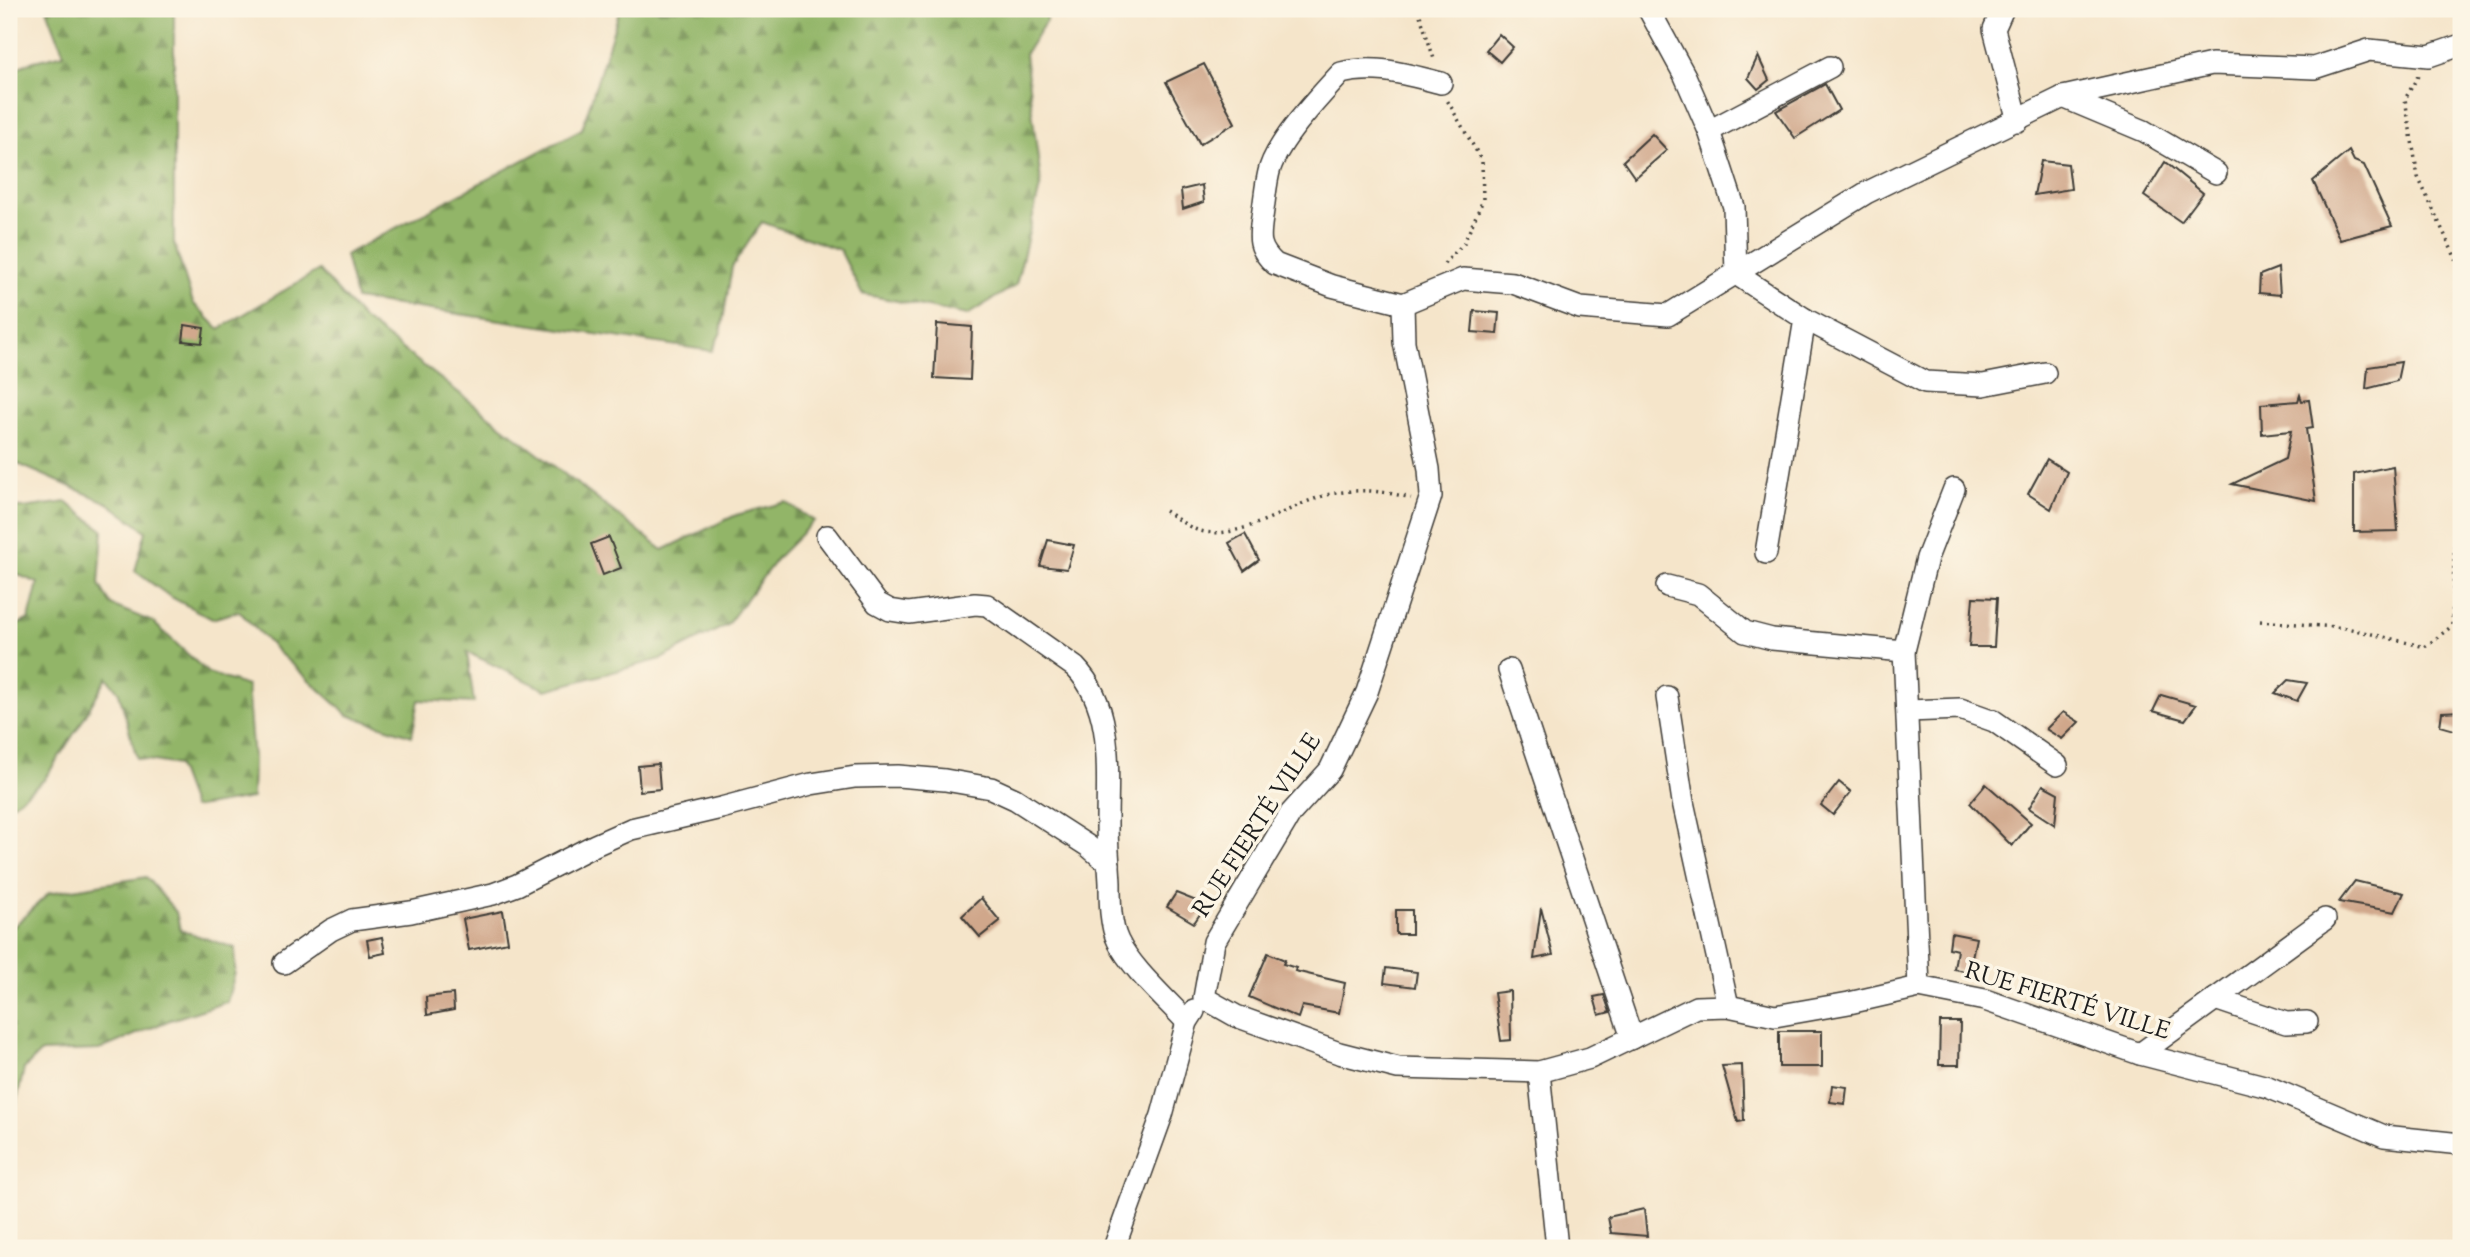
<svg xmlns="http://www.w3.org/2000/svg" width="2470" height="1257" viewBox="0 0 2470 1257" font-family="'Sorts Mill Goudy',serif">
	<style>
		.forest { fill: url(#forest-firs); stroke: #576842; stroke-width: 2 }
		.building { fill: #d0a78b }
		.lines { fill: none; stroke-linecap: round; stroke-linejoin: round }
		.minor-casing { stroke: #3d3a36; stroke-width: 24 }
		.path { stroke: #3d3a36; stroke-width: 3.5; stroke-dasharray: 2 5; stroke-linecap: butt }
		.minor { stroke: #fff; stroke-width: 21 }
		.labels { text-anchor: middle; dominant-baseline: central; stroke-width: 7; stroke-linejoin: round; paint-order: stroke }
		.street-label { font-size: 24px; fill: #1c1c1c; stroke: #fcf5e5 }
	</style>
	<defs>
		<pattern id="forest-firs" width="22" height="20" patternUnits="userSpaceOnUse" patternTransform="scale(1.75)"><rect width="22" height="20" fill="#92b568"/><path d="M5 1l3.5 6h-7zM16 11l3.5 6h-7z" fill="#769255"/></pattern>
	</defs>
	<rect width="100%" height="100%" fill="#fcf5e5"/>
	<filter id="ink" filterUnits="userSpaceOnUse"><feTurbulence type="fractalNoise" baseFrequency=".0143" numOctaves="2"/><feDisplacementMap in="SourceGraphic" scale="14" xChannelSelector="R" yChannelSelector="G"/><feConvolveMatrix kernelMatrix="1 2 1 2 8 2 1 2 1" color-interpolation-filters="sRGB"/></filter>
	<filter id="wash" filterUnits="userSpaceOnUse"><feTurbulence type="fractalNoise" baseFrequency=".00686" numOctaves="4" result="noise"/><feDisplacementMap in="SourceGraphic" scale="28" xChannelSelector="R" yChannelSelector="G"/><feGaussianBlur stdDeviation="1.57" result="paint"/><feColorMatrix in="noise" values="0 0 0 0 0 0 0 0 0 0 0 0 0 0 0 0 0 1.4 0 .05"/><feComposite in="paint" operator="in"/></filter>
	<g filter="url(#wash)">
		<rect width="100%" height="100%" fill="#f5e5ca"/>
		<!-- forest -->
		<g class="forest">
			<path d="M47 9H174V243L193 303 219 329 319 270 363 319 663 550 736 515 786 502 814 521 778 557 727 625 661 659 546 690 467 652 474 703 419 700 412 736 348 715 277 651 239 611 212 619 169 596 135 571 146 531 108 503 9 460V71L34 61 64 54Z"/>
			<path d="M620 9H1049L1046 21 1025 54 1041 183 1016 285 967 315 862 294 840 250 762 222 732 267 721 332 712 351 356 299 345 255 582 129Z"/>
			<path d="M66 502 103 530 99 584 111 605 153 622 208 673 247 686 253 758 252 798 193 808 177 765 137 758 119 693 107 677 81 723 44 780 9 807V629L29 619 38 583 9 571V507L23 508Z"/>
			<path d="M146 877 176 912 180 930 235 948V973L227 1002 170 1020 99 1050 41 1052 24 1069 9 1135V931L49 893Z"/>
		</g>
		<g id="blocks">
			<!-- building -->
			<g class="building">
				<path d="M1499 34 1513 47 1500 62 1486 50Z"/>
				<path d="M1758 56 1769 80 1758 89 1748 78Z"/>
				<path d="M1204 64 1235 123 1200 144 1166 82Z"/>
				<path d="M1825 84 1839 110 1795 138 1776 111Z"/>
				<path d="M1652 134 1667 150 1635 178 1623 161Z"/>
				<path d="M2349 151 2354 161 2364 165 2392 226 2340 240 2313 181Z"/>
				<path d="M2041 161 2068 164 2071 189 2034 195Z"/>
				<path d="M2165 162 2203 193 2181 222 2144 196Z"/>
				<path d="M1202 185 1204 202 1183 209 1181 190Z"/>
				<path d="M2278 268 2280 295 2259 293 2260 275Z"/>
				<path d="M1474 311 1499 313 1497 334 1472 332Z"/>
				<path d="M937 324 972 327 970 380 934 378Z"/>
				<path d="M185 325 204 328 202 343 183 341Z"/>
				<path d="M2401 362 2397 381 2366 389 2368 367Z"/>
				<path d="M2300 395 2302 401 2309 400 2313 428 2306 429 2316 501 2232 484 2285 459 2291 431 2262 434 2261 404 2298 401Z"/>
				<path d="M2047 459 2067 472 2051 509 2028 494Z"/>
				<path d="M2393 466 2398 531 2354 532V474Z"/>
				<path d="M1245 534 1259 560 1244 571 1229 543Z"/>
				<path d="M609 537 621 568 603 575 591 544Z"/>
				<path d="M1048 540 1074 545 1067 569 1040 566Z"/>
				<path d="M1973 597 1997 598 1994 647H1969Z"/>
				<path d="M2288 680 2307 683 2297 701 2275 693Z"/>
				<path d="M2161 695 2196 705 2185 720 2153 711Z"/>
				<path d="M2461 711V732L2440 726 2442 712Z"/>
				<path d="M2063 712 2079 722 2062 739 2046 729Z"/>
				<path d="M658 764 660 789 640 791 638 766Z"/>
				<path d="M1839 782 1851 792 1833 815 1821 805Z"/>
				<path d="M1986 784 2031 823 2012 846 1970 803Z"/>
				<path d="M2043 785 2058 793 2055 825 2029 808Z"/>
				<path d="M2355 881 2404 893 2395 912 2339 902Z"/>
				<path d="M1176 893 1206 905 1194 923 1167 907Z"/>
				<path d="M981 898 1000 921 980 937 962 916Z"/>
				<path d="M1541 908 1553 955 1534 959Z"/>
				<rect x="1396" y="910" width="16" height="24"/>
				<path d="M503 911 508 942 469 950 463 919Z"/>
				<path d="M1951 933 1976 938 1969 972 1954 969 1957 950 1949 948Z"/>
				<path d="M382 937 385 953 370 956 367 940Z"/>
				<path d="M1268 953 1285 960 1283 964 1296 968 1295 971 1345 983 1339 1013 1302 1006 1298 1018 1249 997Z"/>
				<path d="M1386 968 1417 972 1415 987 1384 983Z"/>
				<path d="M1510 991 1511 1040 1501 1041 1494 993Z"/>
				<path d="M453 994 454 1010 427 1015 426 997Z"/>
				<path d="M1604 995 1610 1012 1599 1015 1594 997Z"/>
				<path d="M1940 1022H1960L1959 1065H1939Z"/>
				<rect x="1779" y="1031" width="43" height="36"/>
				<path d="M1742 1065 1744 1121 1738 1122 1722 1066Z"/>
				<path d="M1832 1085 1847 1087 1845 1104 1830 1102Z"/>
				<path d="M1644 1209 1647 1236 1611 1233 1608 1217Z"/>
			</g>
		</g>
	</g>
	<g filter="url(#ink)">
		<use href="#blocks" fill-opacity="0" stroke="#3d3a36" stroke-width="2"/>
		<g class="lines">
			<defs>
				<g id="minor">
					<path d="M2003 9 1994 29 2018 121"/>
					<path d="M1649 10 1685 76 1709 131"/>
					<path d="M1830 67 1709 131 1734 207 1736 274 1805 319 1925 382 1983 385 2045 373"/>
					<path d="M1441 83C1408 75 1376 64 1341 73 1320 96 1280 138 1270 168 1266 181 1265 197 1263 210 1260 235 1255 246 1275 264L1332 286 1403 304 1463 279 1513 283 1580 308 1668 315 1866 193 2063 97 2212 64 2314 68 2369 50 2429 56 2461 45"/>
					<path d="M2063 97 2144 131 2216 173"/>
					<path d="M1403 304 1404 342 1429 469 1431 496 1367 692 1330 770 1291 813 1214 942 1204 998 1236 1016 1339 1053 1398 1068 1539 1072 1590 1058 1696 1007 1728 1006 1775 1016 1849 1003 1919 987 1985 1000 2140 1054 2268 1087 2384 1136 2461 1144"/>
					<path d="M827 536 877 603 890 610 909 613 975 604 987 605 1075 667C1115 708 1107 771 1107 824 1107 844 1109 863 1110 883 1110 901 1110 925 1118 941 1130 967 1167 1000 1187 1022"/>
					<path d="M1766 553 1805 319"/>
					<path d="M1667 586 1698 594 1745 632 1772 639 1904 651"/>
					<path d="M1509 670 1632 1038"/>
					<path d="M1667 697 1683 802 1728 1006"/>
					<path d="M1908 711 1960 709 1994 721 2057 765"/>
					<path d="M284 963 331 930 352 920 411 912 493 894 517 885 595 845 631 829 721 808 811 784 855 777 898 776 945 780 991 788 1015 799 1088 846 1109 864"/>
					<path d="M1919 987 1904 651 1927 558 1954 489"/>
					<path d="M2215 999 2286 1023 2307 1022"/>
					<path d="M2140 1054 2325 919"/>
					<path d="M1539 1072 1557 1248"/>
					<path d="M1114 1248 1162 1115 1187 1022 1194 1011"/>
				</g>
			</defs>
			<!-- minor casing -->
			<use href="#minor" class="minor-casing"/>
			<!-- path -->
			<g class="path">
				<path d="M1418 9 1434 59"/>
				<path d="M2418 76 2405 99 2418 177 2461 270"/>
				<path d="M1444 264 1464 243 1483 200 1482 161 1447 100"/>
				<path d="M1165 511C1175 517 1186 526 1197 530 1239 544 1292 502 1331 494 1359 488 1384 491 1411 498"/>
				<path d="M2260 621 2347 628 2425 647 2452 626 2457 465 2461 421"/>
			</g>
			<!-- minor -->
			<use href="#minor" class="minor"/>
		</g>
	</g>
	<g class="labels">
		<!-- street labels -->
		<g class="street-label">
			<text transform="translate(1258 826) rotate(-57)">RUE FIERTÉ VILLE</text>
			<text transform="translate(2067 1002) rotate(17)">RUE FIERTÉ VILLE</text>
		</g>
	</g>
	<!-- margin -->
	<rect width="2470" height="1257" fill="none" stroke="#fcf5e5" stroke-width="35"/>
</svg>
